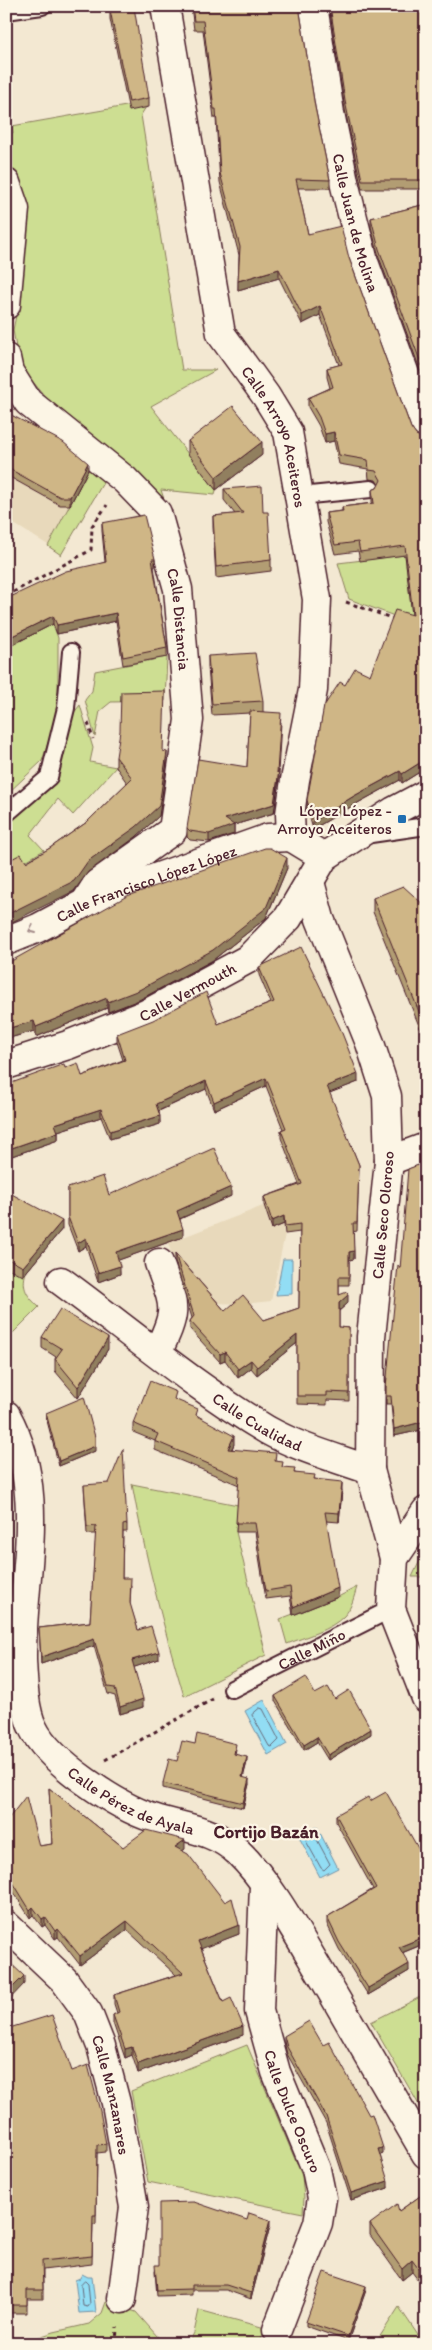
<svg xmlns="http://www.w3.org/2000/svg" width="432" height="2350" viewBox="0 0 432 2350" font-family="Itim,sans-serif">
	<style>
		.built { fill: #e8d9bb }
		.green { fill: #cdde92; stroke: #8c7e5e }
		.water { fill: #92ddf4; stroke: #7591a4 }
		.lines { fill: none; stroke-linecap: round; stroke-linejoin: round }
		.shore { stroke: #676b7b; stroke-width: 1 }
		.lane-casing { stroke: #4a1f2b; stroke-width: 20 }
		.street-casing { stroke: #4a1f2b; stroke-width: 31 }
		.secondary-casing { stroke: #4a1f2b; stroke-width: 31 }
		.path { stroke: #4a1f2b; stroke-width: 3; stroke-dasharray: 4 4; stroke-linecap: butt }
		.lane { stroke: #fcf5e5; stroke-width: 16 }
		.street { stroke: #fcf5e5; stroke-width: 28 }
		.secondary { stroke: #fcf5e5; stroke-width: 28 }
		.wall { fill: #b29d73; stroke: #4a1f2b }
		.shaded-wall { fill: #917f5e; stroke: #4a1f2b }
		.building { fill: #cfb686; stroke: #4a1f2b }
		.oneway { stroke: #a38a88 }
		.poi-dot { fill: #1f6fb2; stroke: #fcf5e5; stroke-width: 2 }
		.labels { text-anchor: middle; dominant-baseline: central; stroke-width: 4.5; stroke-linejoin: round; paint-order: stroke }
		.street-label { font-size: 16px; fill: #4a1f2b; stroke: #fcf5e5 }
		.poi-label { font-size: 16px; fill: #4a1f2b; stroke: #fcf5e5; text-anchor: end }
		.neighbourhood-label { font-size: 18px; font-weight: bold; fill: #4a1f2b; stroke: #fcf5e5 }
	</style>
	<rect width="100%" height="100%" fill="#f3e8d2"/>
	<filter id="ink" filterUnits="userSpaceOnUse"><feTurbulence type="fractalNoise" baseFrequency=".02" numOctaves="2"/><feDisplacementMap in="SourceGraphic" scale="10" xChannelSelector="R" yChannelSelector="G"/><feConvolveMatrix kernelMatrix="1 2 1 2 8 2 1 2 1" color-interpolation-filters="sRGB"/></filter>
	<g filter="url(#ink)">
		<!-- built -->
		<g class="built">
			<path d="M6 420 91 465 48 545 6 519Z"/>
			<path d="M281 1199 285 1234 271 1301 243 1304 187 1302 168 1243Z"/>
		</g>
		<!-- green -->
		<g class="green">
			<path d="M149 102 141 115 182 370H216L151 406 216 490 215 495 161 490 164 499 152 495 76 434 19 365 13 330 22 286 25 201 12 171 6 163V134L13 133 12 126Z"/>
			<path d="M91 465 107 476 61 555 48 546Z"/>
			<path d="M405 555 413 623 349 599 338 563Z"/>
			<path d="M53 624 58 638V713L42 761 6 795V648Z"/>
			<path d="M167 657 165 701 111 702 100 711 95 737 85 700 92 691 95 671Z"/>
			<path d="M80 705 93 748 90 762 116 767 73 815 58 799 30 835 44 850 9 871 6 866V823L56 782 72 715Z"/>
			<path d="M6 1267 23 1275 26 1272C21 1288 27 1296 39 1307L6 1340Z"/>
			<path d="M132 1484 238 1505 236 1532 266 1655 184 1696C163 1626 145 1556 132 1484Z"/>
			<path d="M426 1548V1577H412Z"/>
			<path d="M357 1587C354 1596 352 1608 344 1616 331 1630 304 1637 287 1644L280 1619 338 1597Z"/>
			<path d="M426 1994V2117L371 2022Z"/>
			<path d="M247 2045 302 2176 304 2198 303 2213 148 2182 131 2091Z"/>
			<path d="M106 2302 136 2312 164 2344H18L54 2332 89 2324 102 2313Z"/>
			<path d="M399 2307 424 2344H375Z"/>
			<path d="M199 2310 265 2328 260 2342 265 2344H188L194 2333Z"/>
		</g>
		<!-- water -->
		<g class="water">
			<path d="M283 1259H292V1294L276 1295Z"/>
			<path d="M264 1700 287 1744 268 1755 245 1711Z"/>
			<path d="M317 1827 338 1868 320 1877 299 1837Z"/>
			<path d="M82 2274 88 2277H92L96 2312 79 2313 75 2280 80 2278Z"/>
		</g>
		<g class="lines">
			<!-- shore -->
			<g class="shore">
				<path d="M260 1708 263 1709 279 1740 272 1747 269 1746 252 1715Z"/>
				<path d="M313 1835 315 1836 330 1864 324 1870 321 1868 306 1841Z"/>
				<path d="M85 2281 88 2284 90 2304 88 2307 83 2306 81 2285Z"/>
			</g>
			<defs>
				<g id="lane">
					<path d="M6 11 42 6"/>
					<path d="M300 496 371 489"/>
					<path d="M6 814 49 777 66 708 71 652"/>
					<path d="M364 835 426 826"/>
					<path id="s1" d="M232 1689 391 1609"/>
				</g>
				<g id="street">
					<path id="s2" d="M165 6 221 334 266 396 288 432 317 599 313 690 295 780 290 814 291 837 324 857"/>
					<path id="s3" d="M313 6 330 113 345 186 364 262 426 432"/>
					<path d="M6 183 15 209 6 305"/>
					<path id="s4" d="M6 358 9 372 28 402 125 480 157 513 178 589 189 720 173 830 97 884 85 903"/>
					<path d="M310 882 320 919 370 1043 387 1096 389 1161 371 1337 370 1470 394 1558"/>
					<path id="s5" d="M6 941 38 928 85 903 268 838 291 837"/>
					<path id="s6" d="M6 1065 68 1045 146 1014 248 959 288 918 324 857 394 811 426 794"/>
					<path d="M389 1161 426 1147"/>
					<path id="s7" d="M61 1281C129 1331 195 1387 267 1430 299 1448 336 1458 370 1470"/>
					<path d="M157 1353C179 1308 175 1308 159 1263"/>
					<path id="s8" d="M264 1885 259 2011 276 2072 316 2169 322 2198 318 2223 277 2330"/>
					<path id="s9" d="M6 1925 64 1980 88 2013 101 2046 116 2103 134 2207 122 2299"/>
				</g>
				<g id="secondary">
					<path id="s10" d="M6 1415C49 1493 21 1577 22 1660 23 1680 24 1710 33 1728 49 1762 118 1807 153 1818 182 1828 214 1829 238 1852 272 1885 301 1941 326 1982 359 2039 392 2096 426 2154"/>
					<path d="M426 1511 394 1558 391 1609 426 1698"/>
				</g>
			</defs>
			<!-- lane casing -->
			<use href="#lane" class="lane-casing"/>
			<!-- street casing -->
			<use href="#street" class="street-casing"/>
			<!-- secondary casing -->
			<use href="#secondary" class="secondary-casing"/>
			<!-- path -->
			<g class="path">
				<path d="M6 596 91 550 92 526 107 505"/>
				<path d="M346 602 394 619"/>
				<path d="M88 723 93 739"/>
				<path d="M105 1760 213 1699"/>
				<path d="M116 2344 117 2327"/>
			</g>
			<!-- lane -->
			<use href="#lane" class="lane"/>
			<!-- street -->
			<use href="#street" class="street"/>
			<!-- secondary -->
			<use href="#secondary" class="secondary"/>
		</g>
		<!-- wall -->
		<g class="wall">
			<path d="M191 6H299L315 107 330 180V188H298L308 234 349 258 411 428 416 435 423 438H426V768L402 783 400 780 354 805 313 829 307 809V800L345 685 370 675 412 615 405 555 360 561 358 551 335 554 326 522V513L342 511V507L372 503V490L377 488 379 485 376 480 369 479 368 469 339 464 334 441 325 443 319 426 308 407V398L330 388 327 377V368L339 365 320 315 302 324 279 278 238 290 239 255 220 182 216 118H214L203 30H194Z"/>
			<path d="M329 6H426V189H362L345 110Z"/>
			<path d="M110 10 149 98V107L129 111 110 19Z"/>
			<path d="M426 204V386L379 257 371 227V218Z"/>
			<path d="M6 409 13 416 88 470 70 505H60L6 475Z"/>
			<path d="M188 441 262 455 216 490 188 454Z"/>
			<path d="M224 489 263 512 271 560V571L216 578 213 527V516L235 514 224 500Z"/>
			<path d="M102 523 155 559V567H154L167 648V657L123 665 116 621 57 634 53 624 6 648V599L105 562 102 531Z"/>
			<path d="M208 656 263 701V712L281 722 278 772 279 778 274 813 234 825V834L209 842 190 840 187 837V828L247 767 250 713 212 715 208 667Z"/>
			<path d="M163 751 167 762 159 816 136 837 88 872 74 891 26 862 50 848 87 822 127 783 116 767V757Z"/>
			<path d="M287 868 266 918 213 960 139 1000 108 1012 107 1008 36 1037 34 1031 6 1039V964Z"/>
			<path d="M373 898 426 907V1043L373 912Z"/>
			<path d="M259 967 358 1082 329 1093 359 1165 357 1231 353 1232 354 1259 349 1260V1285H339V1295L348 1303 339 1311V1327L349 1328V1401L327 1400V1405L297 1404V1343L257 1375 251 1368 238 1378 225 1360 220 1362 190 1329V1321L192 1318 175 1261V1253L225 1311 264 1320 299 1308 300 1232 285 1234 284 1224 272 1229 264 1205V1197L299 1184 281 1138V1130L283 1129 266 1086 214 1110 206 1089 159 1111 160 1124 110 1139 101 1117 58 1131V1140L6 1158 65 1068 82 1076 123 1060 117 1042V1034L218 1024 271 1003 259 975Z"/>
			<path d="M426 1162V1429L394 1436 391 1404H386V1387L400 1269Z"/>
			<path d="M68 1188 109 1195 231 1196 180 1219 183 1237 118 1260 120 1274 98 1282 86 1246 78 1251 68 1225Z"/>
			<path d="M6 1191 62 1229 23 1276 6 1267Z"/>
			<path d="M42 1337 108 1349 78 1398 55 1371V1359L56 1357 42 1348Z"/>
			<path d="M176 1400 198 1416 234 1444 232 1449 276 1461 282 1467 295 1473 315 1479 342 1490 339 1522 326 1521 338 1597 293 1615 290 1596 266 1599 255 1532H236L239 1485 155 1450V1441L133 1432V1423Z"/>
			<path d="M46 1413 95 1451 59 1466 46 1417Z"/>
			<path d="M84 1485 127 1524V1532H123L122 1578 131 1585 130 1605 138 1630 159 1659 134 1667 143 1707 120 1714 115 1696 108 1694 94 1646 41 1664 39 1628 90 1622 96 1534H87Z"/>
			<path d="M315 1694 335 1699 371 1734 328 1760 317 1742 304 1750 275 1701V1696Z"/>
			<path d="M195 1744 236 1749 235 1754 247 1762 243 1777 249 1784 243 1808 163 1788V1783L177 1761Z"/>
			<path d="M49 1788 123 1847 185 1849 182 1851 239 1934 201 1948 223 2002 243 2035 138 2073 132 2055 125 2058 113 2023V2015L117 2013 114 2004V1995L176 1975 127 1930 80 1965 58 1937 55 1939 45 1925 42 1927 33 1915 30 1918 6 1880V1814L9 1818 39 1846 52 1844Z"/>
			<path d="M370 1801 426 1943 402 1953 409 1971 368 1995 339 1949 327 1924V1917L373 1889 336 1822V1815Z"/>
			<path d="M6 2029 72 2071 106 2144V2152L97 2153 96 2224H93L92 2264 43 2270V2299H27V2313H6Z"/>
			<path d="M284 2036 383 2154 380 2155 388 2188 351 2200 326 2123 287 2054 284 2042Z"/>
			<path d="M423 2194 418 2280 412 2272 402 2280 370 2235V2224L399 2211Z"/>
			<path d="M247 2220 270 2226 251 2299 226 2290H192V2295L157 2296 155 2271 159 2265Z"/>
			<path d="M366 2290 348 2341 306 2326V2322Z"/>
		</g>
		<!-- shaded-wall -->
		<g class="shaded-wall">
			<path d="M10 85V90L6 96V92Z"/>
			<path d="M279 269V278L238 290V281Z"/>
			<path d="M320 306V315L302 324V315Z"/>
			<path d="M334 432V441L325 443V434Z"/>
			<path d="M262 442V455L216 490V477Z"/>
			<path d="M88 463V470L70 505V497Z"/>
			<path d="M116 613V621L57 634V625Z"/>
			<path d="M53 616V624L6 648V639Z"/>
			<path d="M167 752V762L159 816 136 837 88 872 74 891 6 925V915L88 861Z"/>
			<path d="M426 759V768L402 783V774Z"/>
			<path d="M279 770V778L274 813 234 825V834L209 842V834L225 819 274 804Z"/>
			<path d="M400 771V780L354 805 313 829V821L354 796Z"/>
			<path d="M287 858V868L266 918 213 960 139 1000 108 1012V1002Z"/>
			<path d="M107 998V1008L36 1037V1027Z"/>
			<path d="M34 1021V1031L6 1039V1029Z"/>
			<path d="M358 1074V1082L327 1094V1086Z"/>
			<path d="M266 1078V1086L214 1110V1102Z"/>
			<path d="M206 1081V1089L156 1112V1104Z"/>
			<path d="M101 1109V1117L55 1132V1124Z"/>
			<path d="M160 1116V1124L110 1139V1131Z"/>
			<path d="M58 1132V1140L6 1158V1150Z"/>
			<path d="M231 1187V1196L177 1220V1211Z"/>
			<path d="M284 1216V1224L272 1229V1221Z"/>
			<path d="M62 1221V1229L23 1276V1267Z"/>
			<path d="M183 1229V1237L116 1261V1252Z"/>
			<path d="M86 1238V1246L78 1251V1243Z"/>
			<path d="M354 1251V1259L349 1260V1252Z"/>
			<path d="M120 1266V1274L98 1282V1273Z"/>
			<path d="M348 1295V1303L339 1311V1303Z"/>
			<path d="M297 1335V1343L257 1375V1367Z"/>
			<path d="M108 1338V1349L78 1398V1387Z"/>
			<path d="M225 1352V1360L220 1362V1354Z"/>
			<path d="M251 1360V1368L238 1378V1369Z"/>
			<path d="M426 1421V1429L394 1436V1429Z"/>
			<path d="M234 1436V1444L228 1457V1449Z"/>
			<path d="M95 1446V1451L59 1466V1461Z"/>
			<path d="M342 1482V1490L339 1522V1513Z"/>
			<path d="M338 1588V1597L293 1615V1607Z"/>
			<path d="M94 1639V1646L41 1664V1657Z"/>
			<path d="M159 1652V1659L132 1668V1660Z"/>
			<path d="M143 1699V1707L120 1714V1707Z"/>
			<path d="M371 1729V1734L328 1760V1755Z"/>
			<path d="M8 1733V1742H6V1734Z"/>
			<path d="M317 1737V1742L304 1750V1745Z"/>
			<path d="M247 1757V1762L242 1782V1777Z"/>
			<path d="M249 1779V1784L243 1808V1803Z"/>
			<path d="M185 1840V1849L175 1856V1847Z"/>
			<path d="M33 1907V1915L30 1918V1910Z"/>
			<path d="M45 1917V1925L42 1927V1919Z"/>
			<path d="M127 1921V1930L80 1965V1956Z"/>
			<path d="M239 1925V1934L198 1950V1941Z"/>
			<path d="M58 1929V1937L55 1939V1931Z"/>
			<path d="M426 1936V1943L399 1954V1947Z"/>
			<path d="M409 1964V1971L368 1995V1988Z"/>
			<path d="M24 1976V1984L6 2003V1994Z"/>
			<path d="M243 2026V2035L138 2073V2064Z"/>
			<path d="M132 2047V2055L125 2058V2049Z"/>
			<path d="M383 2148V2154L378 2156V2149Z"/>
			<path d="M388 2181V2188L351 2200V2193Z"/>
			<path d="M270 2220V2226L251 2299V2293Z"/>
			<path d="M412 2260V2272L402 2280V2269Z"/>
			<path d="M426 2262V2273L418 2280V2268Z"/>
			<path d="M366 2286V2290L348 2341V2336Z"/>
		</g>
		<!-- building -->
		<g class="building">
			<path d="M192 6H299L315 107 330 180 296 179 308 234 341 226 349 258 411 428 416 435 423 438H426V759L402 774 400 771 354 796 313 821 307 800 324 706 340 682 345 685 355 668 370 675 395 610 413 615 405 546 360 552 358 542 335 545 326 513 343 511 342 507 374 503 372 490 377 488 381 480 376 471 369 470 368 460 339 455 334 432 325 434 319 417 308 398 333 387 327 368 342 364 320 306 302 315 279 269 238 281 240 247 220 173 216 109H214L203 21H194Z"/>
			<path d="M330 6H426V180H362L345 101Z"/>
			<path d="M134 7 149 98 129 102 110 10Z"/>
			<path d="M6 83 10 85 6 92Z"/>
			<path d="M426 204V377L379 249 371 218Z"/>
			<path d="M233 406 262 442 216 477 188 441Z"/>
			<path d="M6 409 13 416 63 442 88 463 70 497H60L6 467Z"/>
			<path d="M262 486 263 512H268L271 560 216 567 213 516 243 513 224 489Z"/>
			<path d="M144 515 155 559H152L167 648 123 657 116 613 57 625 53 616 6 639V599L66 571 106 562 102 523Z"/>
			<path d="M255 653 263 701 212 704 208 656Z"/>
			<path d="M165 691 163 751 167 752 159 806 136 827 88 861 74 881 6 915V862L21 854 26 862 50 848 87 822 132 778 116 757 120 731 121 692Z"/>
			<path d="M250 711 281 713 277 773 279 770 274 804 225 819 234 825 209 834 190 831 187 828 198 759 247 767Z"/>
			<path d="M265 848H270L287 858 266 908 213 950 139 990 108 1002 107 998 36 1027 34 1021 6 1029V964L127 896Z"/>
			<path d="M403 886 426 907V1029L373 898Z"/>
			<path d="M301 947 340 1028 358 1074 327 1086 359 1165 357 1223H353L354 1251 349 1252V1277H339V1295L347 1292 348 1295 339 1303V1327L349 1328V1393L327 1392V1396H297V1335L257 1367 251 1360 238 1369 225 1352 220 1354 190 1321 194 1316 175 1253 225 1311 243 1295 264 1320 299 1308 300 1224 285 1226 284 1216 272 1221 264 1197 302 1184 281 1130 286 1128 266 1078 214 1102 206 1081 156 1104 160 1116 110 1131 101 1109 55 1124 58 1132 6 1150V1085L64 1064 65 1068 78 1063 82 1076 125 1060 117 1034 153 1020 206 992 218 1024 274 1002 259 967Z"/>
			<path d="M214 1148 231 1187 177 1211 183 1229 116 1252 120 1266 98 1273 86 1238 78 1243 68 1217V1188L103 1176 109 1195Z"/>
			<path d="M426 1162V1421L394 1429 391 1396H386V1387L398 1265 400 1269 408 1169Z"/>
			<path d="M6 1191 62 1221 23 1267 6 1258Z"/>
			<path d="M60 1309 108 1338 78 1387 55 1359 62 1349 42 1337Z"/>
			<path d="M150 1381 176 1392 174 1399 198 1409 196 1415 234 1436 228 1449 276 1453 275 1461 283 1462 282 1467 295 1468 294 1473 315 1475 314 1479 342 1482 339 1513 325 1512 338 1588 293 1607 290 1587 266 1591 255 1523H236L239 1477 155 1441 158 1434 133 1423Z"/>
			<path d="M84 1397 95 1437V1446L59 1461 46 1413Z"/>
			<path d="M123 1449 127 1524 123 1525 122 1578H131L130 1603 138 1630 151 1626 159 1652 132 1660 143 1699 120 1707 115 1688 108 1687 94 1639 41 1657 39 1628 90 1622 96 1526 87 1527 84 1485 109 1483Z"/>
			<path d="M306 1677 315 1694 328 1687 335 1699 349 1690 371 1729 328 1755 317 1737 304 1745 275 1696Z"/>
			<path d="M6 1725 8 1733 6 1734Z"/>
			<path d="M197 1734 236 1744 234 1754 247 1757 242 1777 249 1779 243 1803 163 1783 169 1759 177 1761 182 1741 195 1744Z"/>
			<path d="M49 1788 123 1847 146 1830 185 1840 175 1847 188 1854 225 1902 232 1898 239 1925 198 1941 223 2002 231 1998 243 2026 138 2064 132 2047 125 2049 113 2015 119 2012 114 1995 183 1973 127 1921 80 1956 58 1929 55 1931 45 1917 42 1919 33 1907 30 1910 6 1871V1814L9 1818 26 1796 39 1846 52 1844Z"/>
			<path d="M386 1792 426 1862V1936L399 1947 409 1964 368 1988 339 1942 327 1917 376 1888 336 1815 368 1797 370 1801Z"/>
			<path d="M6 1959 24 1976 6 1994Z"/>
			<path d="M52 2015 72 2071 88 2065 100 2111 106 2144 97 2145 96 2215H93L92 2256 42 2261 43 2290H27V2305H6V2029Z"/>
			<path d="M309 2021 323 2045 329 2042 369 2115 372 2114 383 2148 378 2149 388 2181 351 2193 326 2116 287 2047 284 2036Z"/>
			<path d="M423 2194 426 2198V2262L418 2268 412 2260 402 2269 370 2224 397 2204 399 2211Z"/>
			<path d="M194 2202 247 2220 249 2213 270 2220 251 2293 226 2285H192V2289L157 2290 155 2265H159V2203Z"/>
			<path d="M324 2272 366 2286 348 2336 306 2322Z"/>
		</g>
		<!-- one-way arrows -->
		<defs><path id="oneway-chevron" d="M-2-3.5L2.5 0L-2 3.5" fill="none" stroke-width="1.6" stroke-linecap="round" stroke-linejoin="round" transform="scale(1.25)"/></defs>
		<use class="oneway" href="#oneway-chevron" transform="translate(32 930) rotate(157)"/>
	</g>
	<!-- markers -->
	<rect class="poi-dot" x="397" y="814" width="10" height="10" rx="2.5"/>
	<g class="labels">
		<!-- street labels -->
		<g class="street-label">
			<text stroke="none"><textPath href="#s3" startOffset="221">Calle Juan de Molina</textPath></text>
			<text stroke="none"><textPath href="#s2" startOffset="451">Calle Arroyo Aceiteros</textPath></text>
			<text stroke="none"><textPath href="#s4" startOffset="329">Calle Distancia</textPath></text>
			<text stroke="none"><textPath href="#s5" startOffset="152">Calle Francisco López López</textPath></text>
			<text stroke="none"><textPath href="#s6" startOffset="196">Calle Vermouth</textPath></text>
			<text transform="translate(383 1215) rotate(-85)">Calle Seco Oloroso</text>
			<text stroke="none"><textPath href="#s7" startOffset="242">Calle Cualidad</textPath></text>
			<text stroke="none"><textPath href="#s1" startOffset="89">Calle Miño</textPath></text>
			<text stroke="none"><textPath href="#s10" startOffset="444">Calle Pérez de Ayala</textPath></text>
			<text stroke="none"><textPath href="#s9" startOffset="206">Calle Manzanares</textPath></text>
			<text stroke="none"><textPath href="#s8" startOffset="232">Calle Dulce Oscuro</textPath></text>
		</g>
		<!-- poi labels -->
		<g class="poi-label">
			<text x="392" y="810">López López -<tspan x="392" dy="18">Arroyo Aceiteros</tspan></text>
		</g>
		<!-- neighbourhood labels -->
		<g class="neighbourhood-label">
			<text x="266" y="1832">Cortijo Bazán</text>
		</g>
	</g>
	<!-- margin -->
	<rect width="432" height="2350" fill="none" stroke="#fcf5e5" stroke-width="25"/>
	<rect x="12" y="12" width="407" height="2325" fill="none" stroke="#4a1f2b" stroke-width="2" filter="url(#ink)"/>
</svg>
